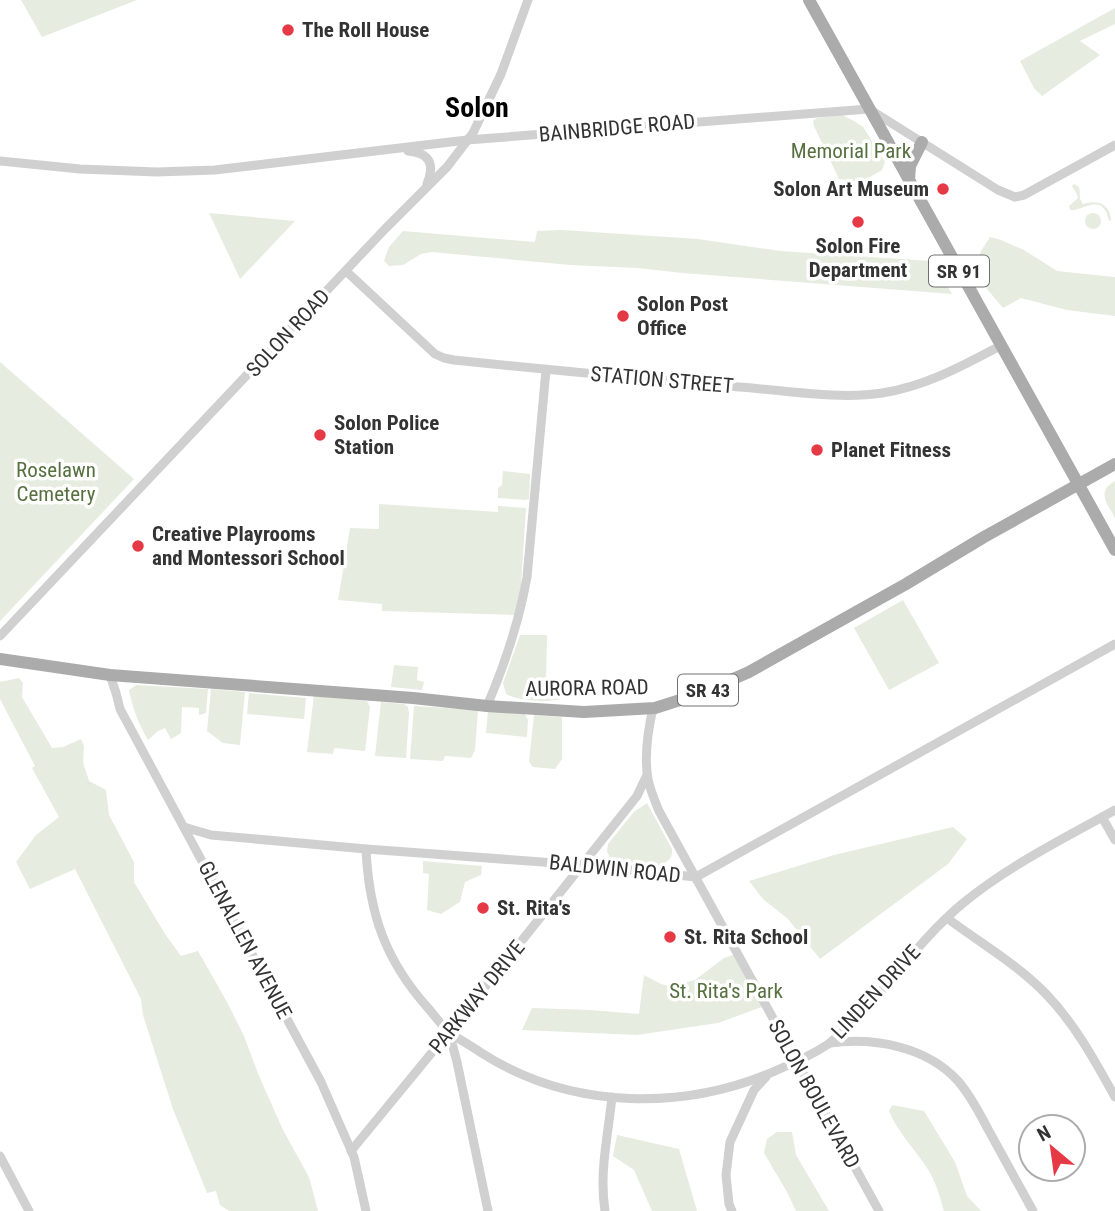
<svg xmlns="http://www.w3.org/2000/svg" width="1115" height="1211" viewBox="0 0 1115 1211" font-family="'Roboto Condensed',sans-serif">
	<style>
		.green { fill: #e6ecdf }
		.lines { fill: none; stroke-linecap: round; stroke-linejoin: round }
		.minor { stroke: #d0d0d0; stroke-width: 9 }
		.major { stroke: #ababab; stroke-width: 12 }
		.poi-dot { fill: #e63946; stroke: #fff; stroke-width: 2.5 }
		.labels { text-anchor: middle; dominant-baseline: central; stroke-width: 7; stroke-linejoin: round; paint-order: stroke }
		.shield { fill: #fff; stroke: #707070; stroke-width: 2 }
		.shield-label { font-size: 19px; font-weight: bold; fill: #333 }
		.poi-label { font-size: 21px; font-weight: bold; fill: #333; stroke: #fff; text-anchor: start }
		.street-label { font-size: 21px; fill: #333; stroke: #fff }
		.park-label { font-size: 21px; fill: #56703f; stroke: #fff }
		.district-label { font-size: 28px; font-weight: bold; fill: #000; stroke: #fff }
	</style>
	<rect width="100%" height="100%" fill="#fff"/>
	<!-- green -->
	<g class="green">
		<path d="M21 0H137L42 37Z"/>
		<path d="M1115 8V24L1080 41 1100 55 1042 96 1034 88 1020 61Z"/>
		<path d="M842 115 854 121 863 127 885 162 882 170 861 182 839 179 814 126 813 121 817 118Z"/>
		<path d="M1074 184C1082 187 1079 192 1080 198 1080 200 1082 202 1083 204 1098 199 1110 204 1111 220L1109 221C1103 191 1084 211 1070 210L1069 206 1078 198 1077 194 1072 186Z"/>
		<circle cx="1093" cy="221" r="8"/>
		<path d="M209 213 295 221 240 279Z"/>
		<path d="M562 230 698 239 780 251 932 261 952 294 683 273 637 268 570 265 432 252 421 254 403 265 389 266 384 261 389 247 403 231 535 242 537 231Z"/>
		<path d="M990 237 1001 240 1024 250 1057 271 1115 277V316L1067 310 1021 298 1003 308 987 289 976 265 981 251Z"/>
		<path d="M0 362 134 479 0 621Z"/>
		<path d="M503 471 530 474 529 499 526 500 498 498V488L502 485Z"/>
		<path d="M1115 481V518C1107 503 1096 492 1115 481Z"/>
		<path d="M379 504 498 512V506L526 508 519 615 382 611V604L338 600 350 528 379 529Z"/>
		<path d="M903 600 939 663 889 690 854 628Z"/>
		<path d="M520 635H547L546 686 561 687 565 697C553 704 518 701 506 694L503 683Z"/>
		<path d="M394 665 418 667 417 680 424 682 422 690 391 687Z"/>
		<path d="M19 678 23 683 22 697 52 748 63 747 81 739 84 747 83 762 89 781 106 790 109 815 134 862V882L165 934 181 956 198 951 227 1002 244 1036 259 1076 283 1130 309 1177 318 1211H229L220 1205 216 1191 207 1193 173 1109 143 1015 141 999 75 869 30 889 16 862 36 835 59 817 32 768 35 766 0 699V682Z"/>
		<path d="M136 685 208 689 206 713 199 715V708L182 707 181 733 171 739 165 728 158 731 148 740C139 725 132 707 129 690Z"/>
		<path d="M211 689 245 692 240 745 223 743 207 731Z"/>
		<path d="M249 693 306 698 304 719 247 714Z"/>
		<path d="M314 695 367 701 370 707 365 751 334 748 333 754 307 752Z"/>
		<path d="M381 702 404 704 408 707 409 713 406 758 375 756Z"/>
		<path d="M414 706 478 710 475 750 471 758 445 756 443 761 410 759Z"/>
		<path d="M488 711 525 714 528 720 527 737 486 733Z"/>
		<path d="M534 715 562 717V759L555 769 533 767 529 762Z"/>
		<path d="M647 803 672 849C673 858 668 861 661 865L612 861 607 852 608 844 634 812Z"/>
		<path d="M953 827 967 839 948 864 820 959 788 919 763 899 749 881 834 855Z"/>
		<path d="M423 861 482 866 481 875 465 882 460 902 441 914 427 910 429 874 423 873Z"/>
		<path d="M736 954 765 1006 718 1023 637 1035 522 1030 532 1008 590 1010 639 1014 644 975 661 984 669 986 695 980 724 958Z"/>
		<path d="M892 1105 924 1111 955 1162 967 1196 981 1211H944C940 1197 936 1181 927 1168 915 1149 898 1133 889 1111Z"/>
		<path d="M777 1132H792L796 1155 829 1211H796L787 1192 764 1153 767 1139Z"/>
		<path d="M617 1135 679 1149 697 1211H652L634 1170 613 1156Z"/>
	</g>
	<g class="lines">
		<!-- minor -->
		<g class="minor">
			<path d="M408 151C430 153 435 164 427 184"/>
			<path d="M0 161 80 169 157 172 215 170 467 140 869 109 998 190 1015 197 1024 195 1115 145"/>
			<path d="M346 271 435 354 444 358 454 360C549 370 644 379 739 387 784 390 839 400 882 393 926 386 962 366 1000 346"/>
			<path d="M0 636 385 229 447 167 473 133 501 74 528 0"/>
			<path d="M110 675 116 693 120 709 321 1082 354 1157 366 1211"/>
			<path d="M487 706C505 664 519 622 527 577L546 370"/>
			<path d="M653 708C648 730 644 757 648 779 650 790 655 801 659 811L879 1211"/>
			<path d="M1102 817 1115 840"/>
			<path d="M184 827 211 835 366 849 583 865 696 877 1115 644"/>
			<path d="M366 849C369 913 385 960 428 1008 435 1016 441 1025 449 1032 458 1039 470 1045 480 1052 571 1111 688 1112 784 1067 800 1060 818 1052 831 1042 880 1001 913 945 962 904 1008 866 1063 839 1115 810"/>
			<path d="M947 918C980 943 1017 964 1046 994 1075 1024 1095 1061 1115 1097"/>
			<path d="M449 1032 457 1062 488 1211"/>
			<path d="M830 1043C875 1037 927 1047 958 1081 971 1096 980 1114 989 1131 1004 1158 1018 1184 1033 1211"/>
			<path d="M351 1151 457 1022 637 796 647 775"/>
			<path d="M0 1156 29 1211"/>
			<path d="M605 1211C599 1172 608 1136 612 1097"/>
			<path d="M732 1211 729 1204 726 1175 730 1142 754 1090 766 1077"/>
		</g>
		<!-- major -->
		<g class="major">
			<path d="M809 0 1115 550"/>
			<path d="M909 180 910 166 922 142"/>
			<path d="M0 659 110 675 413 698 487 706 584 712 655 708 699 694 749 672 906 584 984 537 1115 464"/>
		</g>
	</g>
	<!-- markers -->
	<g class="poi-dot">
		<circle cx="288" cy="30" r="7"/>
		<circle cx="943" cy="189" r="7"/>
		<circle cx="858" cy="222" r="7"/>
		<circle cx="623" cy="316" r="7"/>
		<circle cx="320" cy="435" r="7"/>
		<circle cx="817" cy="450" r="7"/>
		<circle cx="138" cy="546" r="7"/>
		<circle cx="483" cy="908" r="7"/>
		<circle cx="670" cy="937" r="7"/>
	</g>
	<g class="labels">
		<!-- shield labels -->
		<g class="shield">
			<rect x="929" y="255.5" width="60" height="31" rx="5"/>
			<rect x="678" y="674.5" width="60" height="31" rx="5"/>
		</g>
		<g class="shield-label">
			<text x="959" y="271">SR 91</text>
			<text x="708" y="690">SR 43</text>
		</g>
		<!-- poi labels -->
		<g class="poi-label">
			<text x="302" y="30">The Roll House</text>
			<text x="929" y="189" text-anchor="end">Solon Art Museum</text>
			<text x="858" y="246" text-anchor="middle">Solon Fire<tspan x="858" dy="24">Department</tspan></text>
			<text x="637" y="304">Solon Post<tspan x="637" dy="24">Office</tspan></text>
			<text x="334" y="423">Solon Police<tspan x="334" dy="24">Station</tspan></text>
			<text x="831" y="450">Planet Fitness</text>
			<text x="152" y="534">Creative Playrooms<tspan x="152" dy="24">and Montessori School</tspan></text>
			<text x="497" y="908">St. Rita's</text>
			<text x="684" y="937">St. Rita School</text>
		</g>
		<!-- street labels -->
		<g class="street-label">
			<text transform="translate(617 128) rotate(-5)">BAINBRIDGE ROAD</text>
			<text transform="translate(288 333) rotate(-47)">SOLON ROAD</text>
			<text transform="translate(662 380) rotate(5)">STATION STREET</text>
			<text transform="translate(587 688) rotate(-1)">AURORA ROAD</text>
			<text transform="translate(615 869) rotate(6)">BALDWIN ROAD</text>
			<text transform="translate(245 940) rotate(62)">GLENALLEN AVENUE</text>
			<text transform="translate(876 992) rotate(-47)">LINDEN DRIVE</text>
			<text transform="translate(477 997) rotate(-51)">PARKWAY DRIVE</text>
			<text transform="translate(814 1094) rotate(61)">SOLON BOULEVARD</text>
		</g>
		<!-- park labels -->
		<g class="park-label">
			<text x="851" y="151">Memorial Park</text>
			<text x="56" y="470">Roselawn<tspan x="56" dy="24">Cemetery</tspan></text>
			<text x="726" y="991">St. Rita's Park</text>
		</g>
		<!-- district labels -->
		<g class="district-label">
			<text x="477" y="107">Solon</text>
		</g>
	</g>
	<!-- north arrow -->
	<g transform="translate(1052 1148) rotate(331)"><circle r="33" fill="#ffffff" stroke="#adadad" stroke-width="2"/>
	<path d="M0-5L12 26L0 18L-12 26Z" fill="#e63946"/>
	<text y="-10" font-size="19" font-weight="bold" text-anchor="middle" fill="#333333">N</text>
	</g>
</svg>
